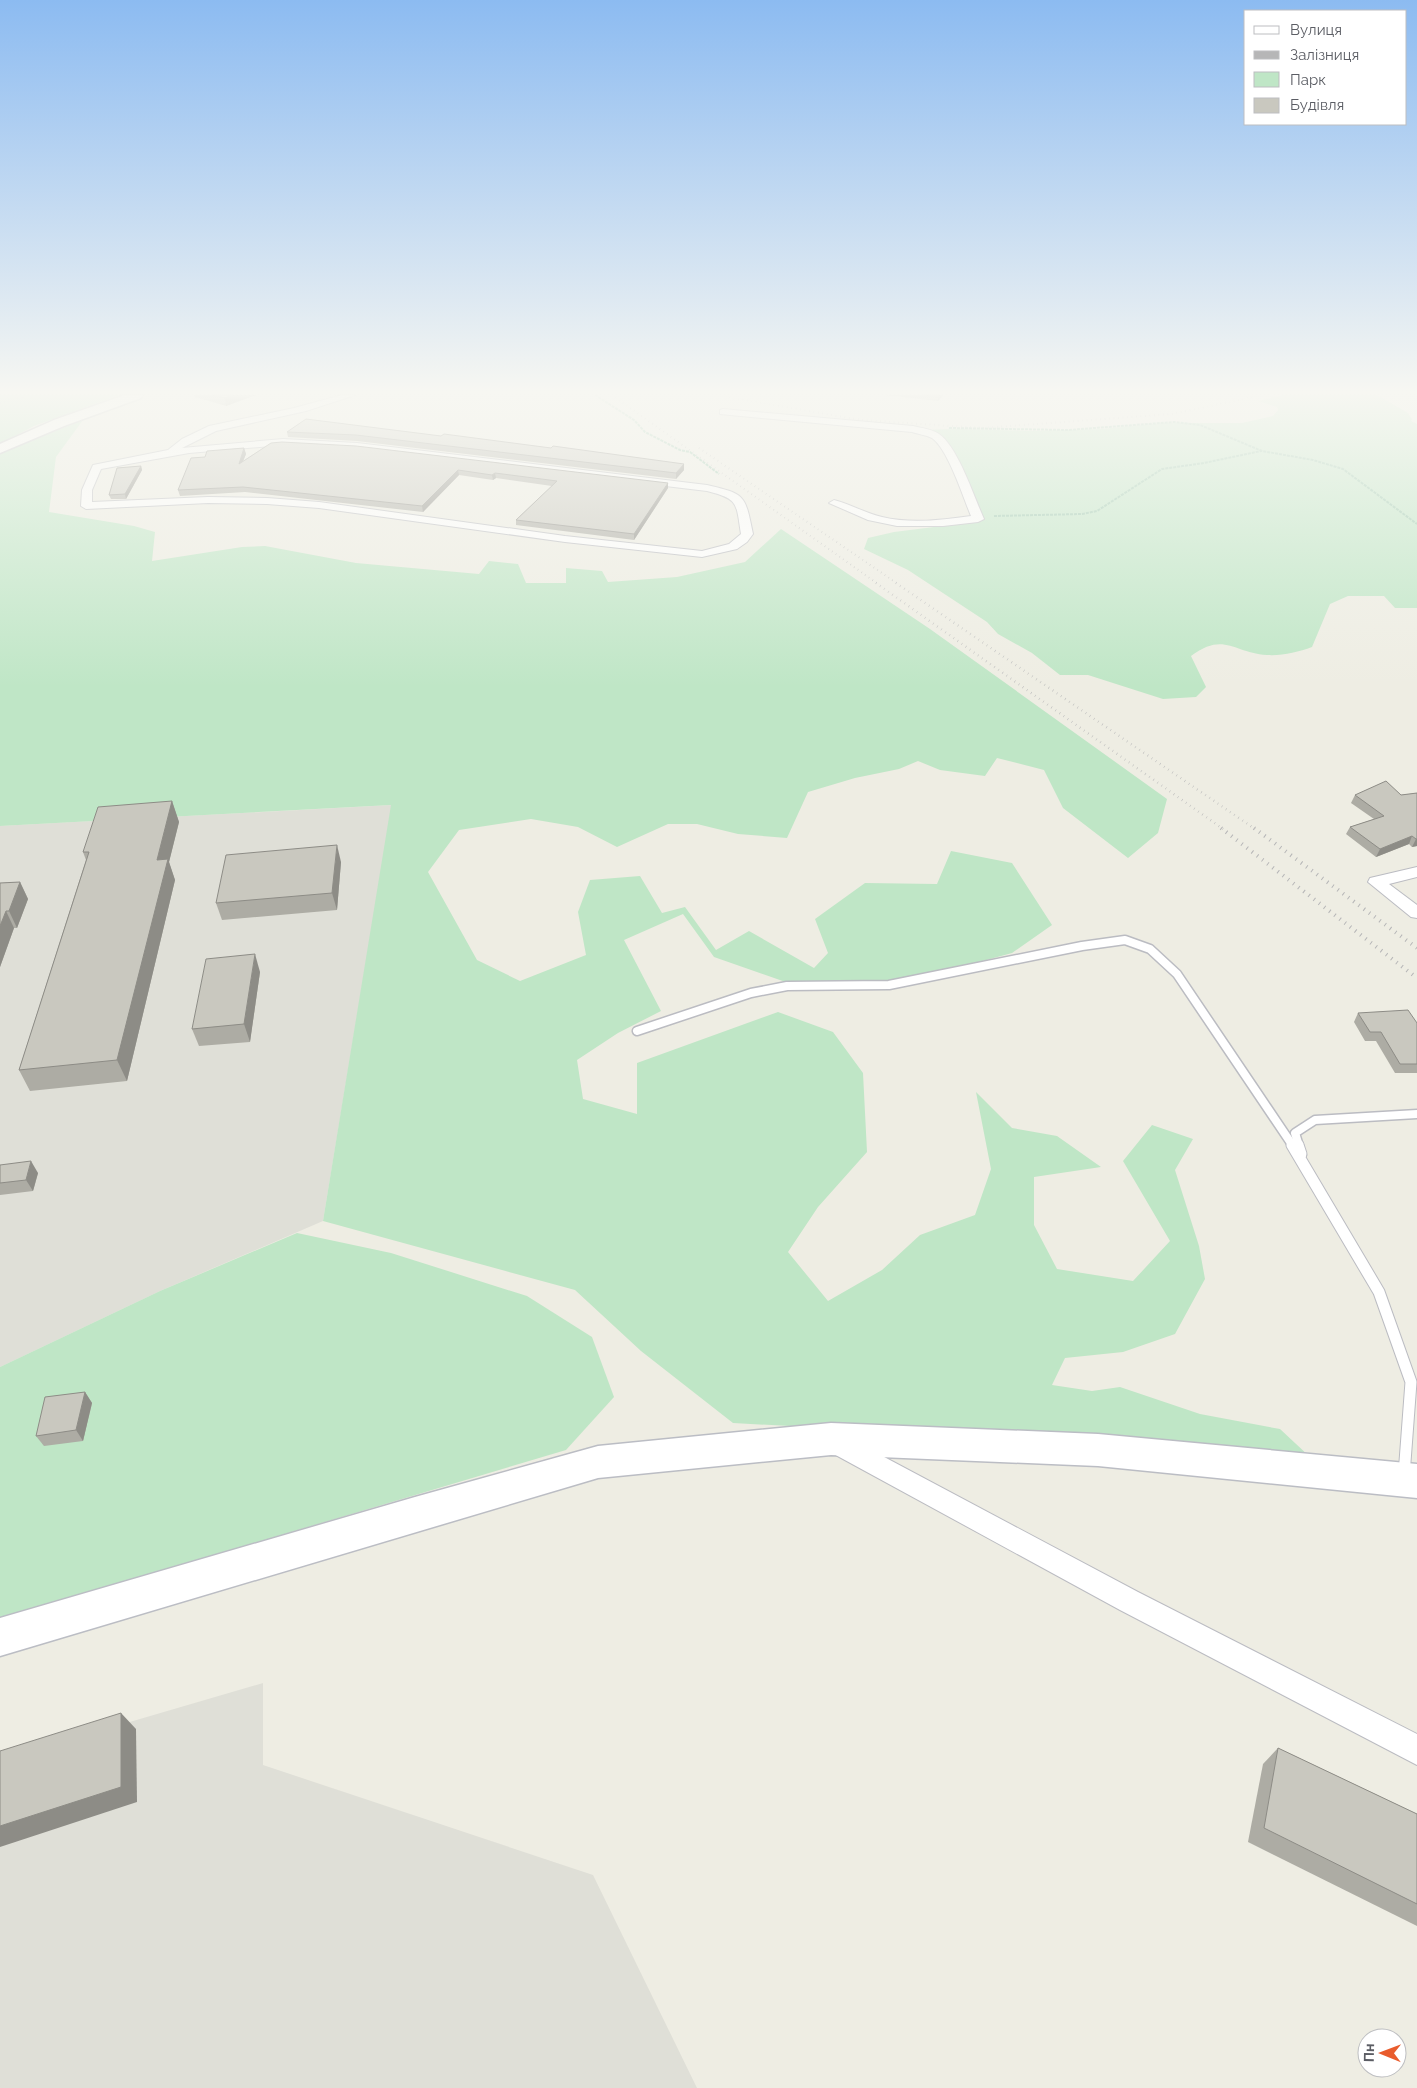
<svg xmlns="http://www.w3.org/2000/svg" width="1417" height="2088" viewBox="0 0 1417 2088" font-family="Raleway,sans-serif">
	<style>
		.industrial { fill: #dfdfd7 }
		.green { fill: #bfe6c6 }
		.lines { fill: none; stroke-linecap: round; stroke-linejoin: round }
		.lane-far1-casing { stroke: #bbbcc2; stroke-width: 11 }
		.lane-casing { stroke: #bbbcc2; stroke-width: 13 }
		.street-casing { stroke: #bbbcc2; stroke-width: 2 }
		.secondary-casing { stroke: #bbbdc4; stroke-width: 3 }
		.path { stroke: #98c7ad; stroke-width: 2; stroke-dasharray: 3 1; stroke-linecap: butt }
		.lane-far1 { stroke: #fff; stroke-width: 8 }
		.lane { stroke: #fff; stroke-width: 11 }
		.street { fill: #fff; fill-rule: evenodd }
		.secondary { fill: #fff; fill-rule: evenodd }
		.rail-far2 { stroke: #b6b6b7; stroke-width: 2; stroke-dasharray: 0.5 4; stroke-linecap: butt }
		.rail-far1 { stroke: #b6b6b7; stroke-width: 2.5; stroke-dasharray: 0.5 4.5; stroke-linecap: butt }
		.rail { stroke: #b6b6b7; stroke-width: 4; stroke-dasharray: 1 5.5; stroke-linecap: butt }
		.wall { fill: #adaca4 }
		.shaded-wall { fill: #8d8c86 }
		.building { fill: #c9c8bf; stroke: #8d8c86 }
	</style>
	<rect width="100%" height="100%" fill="#eeede3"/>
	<!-- industrial -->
	<g class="industrial">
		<path d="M392 805 323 1221 160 1291 0 1367V826Z"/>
		<path d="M263 1683V1765L593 1875 697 2088H0V1760Z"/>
	</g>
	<!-- green -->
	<g class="green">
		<path d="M0 395H119L34 426 0 444Z"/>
		<path d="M1283 395H1377L1408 413 1412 419 1411 421 1417 424V608H1395L1384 596H1348L1330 604 1312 647C1298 652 1282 656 1267 655 1234 653 1224 631 1191 656L1206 687 1196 697 1163 699 1088 675H1060L1032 653 998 634 987 622 908 570 864 549 868 538 894 532 982 521 966 477 942 440 921 430 954 429 1034 431 1101 429 1164 423H1242L1273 416 1278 410 1277 407 1258 401Z"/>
		<path d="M83 420 56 457 49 512 134 526 155 532 152 561 242 547 265 546 356 563 479 574 489 561 518 564 526 583H566V568L602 571 608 582 677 577 745 562 781 529 930 629 1167 799 1158 833 1128 858 1063 808 1044 770 997 758 985 776 940 770 918 761 899 769 855 778 808 792 787 838 738 834 697 824H668L617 847 578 827 531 819 459 830 428 872 477 960 520 981 586 955 578 912 590 880 640 876 662 913 685 907 716 950 749 931 814 968 828 953 815 919 865 883 937 884 951 851 1012 863 1052 925 1012 953 891 986H797L714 957 683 914 624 940 661 1011 618 1033 577 1060 583 1099 637 1114V1063L778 1012 833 1032 863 1073 867 1152 818 1207 788 1252 828 1301 882 1270 920 1235 975 1215 991 1169 976 1092 1012 1128 1057 1136 1101 1167 1034 1177V1225L1057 1269 1133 1281 1170 1241 1123 1161 1152 1125 1193 1139 1175 1170 1199 1246 1205 1279 1175 1334 1123 1352 1065 1358 1052 1385 1092 1391 1120 1387 1200 1414 1280 1429 1310 1457 1095 1442 733 1423 641 1351 575 1290 323 1221 391 805 0 826V453Z"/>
		<path d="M297 1233 391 1253 527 1296 592 1337 614 1397 566 1450 0 1619V1367L160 1291Z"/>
	</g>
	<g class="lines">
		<defs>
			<g id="lane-far1">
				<path d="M637 1031 751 993 787 986 889 985 1082 946 1125 940 1150 949 1177 974 1293 1146"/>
				<path d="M1299 1146 1295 1133 1315 1120 1417 1114"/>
			</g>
			<g id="lane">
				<path d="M1292 1145 1379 1292 1411 1382 1404 1475"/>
				<path d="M1298 1145 1301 1154"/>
			</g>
			<g id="street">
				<path d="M342 395H355L306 411 216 431 182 448 283 439 357 443 707 485C746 494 745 495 753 534L747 542 737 549 702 557 565 542 319 508 267 504 208 503 86 509 81 506 82 490 93 465 168 450 182 439 209 426 294 408ZM283 445 357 449 707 491C739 499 736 503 741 534L729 544 702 551 565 536 319 502 267 498 208 497 92 502V490L101 469 189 453Z"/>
				<path d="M723 409 913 426C921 428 932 429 939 434 958 447 974 497 984 519L978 522 943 526H897L868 520 829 503 834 500C850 504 865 513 882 517 911 524 942 520 971 516 963 497 948 449 932 438 926 435 918 434 912 432L720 414V410Z"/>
				<path d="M1417 867V877L1389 884 1417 905V918L1411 917 1368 882 1370 878Z"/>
				<path d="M841 1434 1138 1592 1417 1734V1765L1120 1610 832 1453 829 1445 832 1437Z"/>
			</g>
			<g id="secondary">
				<path d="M125 395H143L141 398 64 426 0 453V444L54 420Z"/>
				<path d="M831 1423 1098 1434 1417 1464V1498L1098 1466 831 1455 598 1478 0 1656V1618L415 1497 598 1446Z"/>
			</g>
		</defs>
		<!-- lane-far1 casing -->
		<use href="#lane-far1" class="lane-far1-casing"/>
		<!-- lane casing -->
		<use href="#lane" class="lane-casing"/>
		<!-- street casing -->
		<use href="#street" class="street-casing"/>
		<!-- secondary casing -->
		<use href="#secondary" class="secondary-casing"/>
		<!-- path -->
		<g class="path">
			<path d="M595 395 634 420 645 432 680 450 690 452 719 474"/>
			<path d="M949 428 1068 430 1174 422 1200 425 1262 451 1313 460 1343 469 1417 524"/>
			<path d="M994 516 1082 514 1097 511 1162 469 1204 463 1261 451"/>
		</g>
		<!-- lane-far1 -->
		<use href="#lane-far1" class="lane-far1"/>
		<!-- lane -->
		<use href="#lane" class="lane"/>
		<!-- street -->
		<use href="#street" class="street"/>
		<!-- secondary -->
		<use href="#secondary" class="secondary"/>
		<!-- rail-far2 -->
		<g class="rail-far2">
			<path d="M612 395 878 584"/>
			<path d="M716 395 861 420 982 428 1172 414 1263 395"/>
			<path d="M0 403 30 395"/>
			<path d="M699 448 898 584"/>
		</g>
		<!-- rail-far1 -->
		<g class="rail-far1">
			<path d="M876 583 1223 829"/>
			<path d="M896 583 1255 829"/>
		</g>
		<!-- rail -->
		<g class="rail">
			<path d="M1221 828 1417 978"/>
			<path d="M1254 828 1417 948"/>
		</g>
	</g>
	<!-- wall -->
	<g class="wall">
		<path d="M194 395H256L226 406 195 397Z"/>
		<path d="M885 395H943L938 401Z"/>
		<path d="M306 419 684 470 676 479 357 441 288 437 287 432Z"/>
		<path d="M271 443 668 488 634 540 516 525V520L552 486 496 478 493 480 459 475 423 512 245 492 180 496 178 490 205 457 244 448 246 454 243 461Z"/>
		<path d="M141 466 142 470 126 499H111L109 495Z"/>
		<path d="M1417 793V846L1412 847 1409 844 1376 857 1346 834 1350 827 1374 819 1351 803 1355 795H1401Z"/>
		<path d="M172 801 179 822 169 862 175 880 127 1081 30 1091 19 1070 86 860 83 852Z"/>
		<path d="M341 862 337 910 222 920 216 903Z"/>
		<path d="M20 882 28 899 17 928H14L0 967V883Z"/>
		<path d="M260 972 250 1042 199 1046 192 1029Z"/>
		<path d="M1358 1013 1417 1023V1073H1395L1376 1041H1365L1354 1022Z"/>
		<path d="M0 1165 38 1173 33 1191 0 1195Z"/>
		<path d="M85 1392 92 1403 83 1441 44 1446 36 1436Z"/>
		<path d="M1278 1748 1417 1814V1926L1248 1842 1263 1764Z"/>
	</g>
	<!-- shaded-wall -->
	<g class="shaded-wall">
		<path d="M234 395H256L226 406 225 398Z"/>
		<path d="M940 395H943L938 401 939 397Z"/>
		<path d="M244 448 246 454 240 469 239 464Z"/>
		<path d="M684 464V470L676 479V473Z"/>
		<path d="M141 466 142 470 126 499 125 494Z"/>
		<path d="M458 470 459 475 423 512 422 506Z"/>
		<path d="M495 473 496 478 493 480 492 475Z"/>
		<path d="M668 483V488L634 540V534Z"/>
		<path d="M172 801 179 822 169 862 175 880 127 1081 117 1060 157 860Z"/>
		<path d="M1412 836 1409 844 1376 857 1380 849Z"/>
		<path d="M1416 839H1417V846L1412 847Z"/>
		<path d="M337 845 341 862 337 910 332 893Z"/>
		<path d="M20 882 28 899 17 928 9 911Z"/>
		<path d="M6 911 14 928 0 967V926Z"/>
		<path d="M255 954 260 972 250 1042 244 1024Z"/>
		<path d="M31 1161 38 1173 33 1191 26 1180Z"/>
		<path d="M85 1392 92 1403 83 1441 76 1430Z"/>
		<path d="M121 1713 136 1729 137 1802 0 1847V1826Z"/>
	</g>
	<!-- building -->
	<g class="building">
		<path d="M212 395H234L225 398Z"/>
		<path d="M924 395H940L939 397Z"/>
		<path d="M306 419 441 436 444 434 551 448 553 446 684 464 676 473 356 435 287 432Z"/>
		<path d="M282 442 356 446 668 483 634 534 516 520 557 481 495 473 492 475 458 470 422 506 243 487 178 490 191 458 205 457 207 451 244 448 239 464 271 443Z"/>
		<path d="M141 466 125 494 109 495 117 468Z"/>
		<path d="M1386 781 1401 795 1417 793V839H1416L1412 836 1380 849 1350 827 1384 816 1355 795Z"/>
		<path d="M172 801 157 860 168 859 117 1060 19 1070 89 852H83L98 807Z"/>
		<path d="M337 845 332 893 216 903 226 855Z"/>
		<path d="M20 882 9 911H6L0 926V883Z"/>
		<path d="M255 954 244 1024 192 1029 206 959Z"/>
		<path d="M1408 1010 1417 1023V1064H1400L1381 1032H1370L1358 1013Z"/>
		<path d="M31 1161 26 1180 0 1183V1165Z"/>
		<path d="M85 1392 76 1430 36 1436 45 1397Z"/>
		<path d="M121 1713V1787L0 1826V1751Z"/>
		<path d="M1278 1748 1417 1814V1904L1264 1828Z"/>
	</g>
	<!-- sky -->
	<linearGradient id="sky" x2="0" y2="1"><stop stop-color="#8cbbf1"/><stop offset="0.57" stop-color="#f7f7f2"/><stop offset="1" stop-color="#f7f7f2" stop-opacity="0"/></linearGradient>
	<rect width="1417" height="687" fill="url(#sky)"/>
	<!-- legend -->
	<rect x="1244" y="10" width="162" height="115" fill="#ffffff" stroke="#bdbec1"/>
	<rect x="1254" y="26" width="25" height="8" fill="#ffffff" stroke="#bdbec1"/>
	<text x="1290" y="35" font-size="15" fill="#5b5d64">Вулиця</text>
	<rect x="1254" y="51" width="25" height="8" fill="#b6b6b7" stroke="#bdbec1"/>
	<text x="1290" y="60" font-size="15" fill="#5b5d64">Залізниця</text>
	<rect x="1254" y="72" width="25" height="15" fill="#bfe6c6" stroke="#bdbec1"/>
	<text x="1290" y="85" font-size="15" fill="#5b5d64">Парк</text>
	<rect x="1254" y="98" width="25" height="15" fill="#c9c8bf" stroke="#bdbec1"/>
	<text x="1290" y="110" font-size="15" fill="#5b5d64">Будівля</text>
	<!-- north arrow -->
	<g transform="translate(1382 2053) rotate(271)"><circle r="24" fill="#ffffff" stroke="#bdbec1"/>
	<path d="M0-4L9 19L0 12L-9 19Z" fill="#e95c2d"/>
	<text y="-8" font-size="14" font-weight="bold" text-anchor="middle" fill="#5b5d64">Пн</text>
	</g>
</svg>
